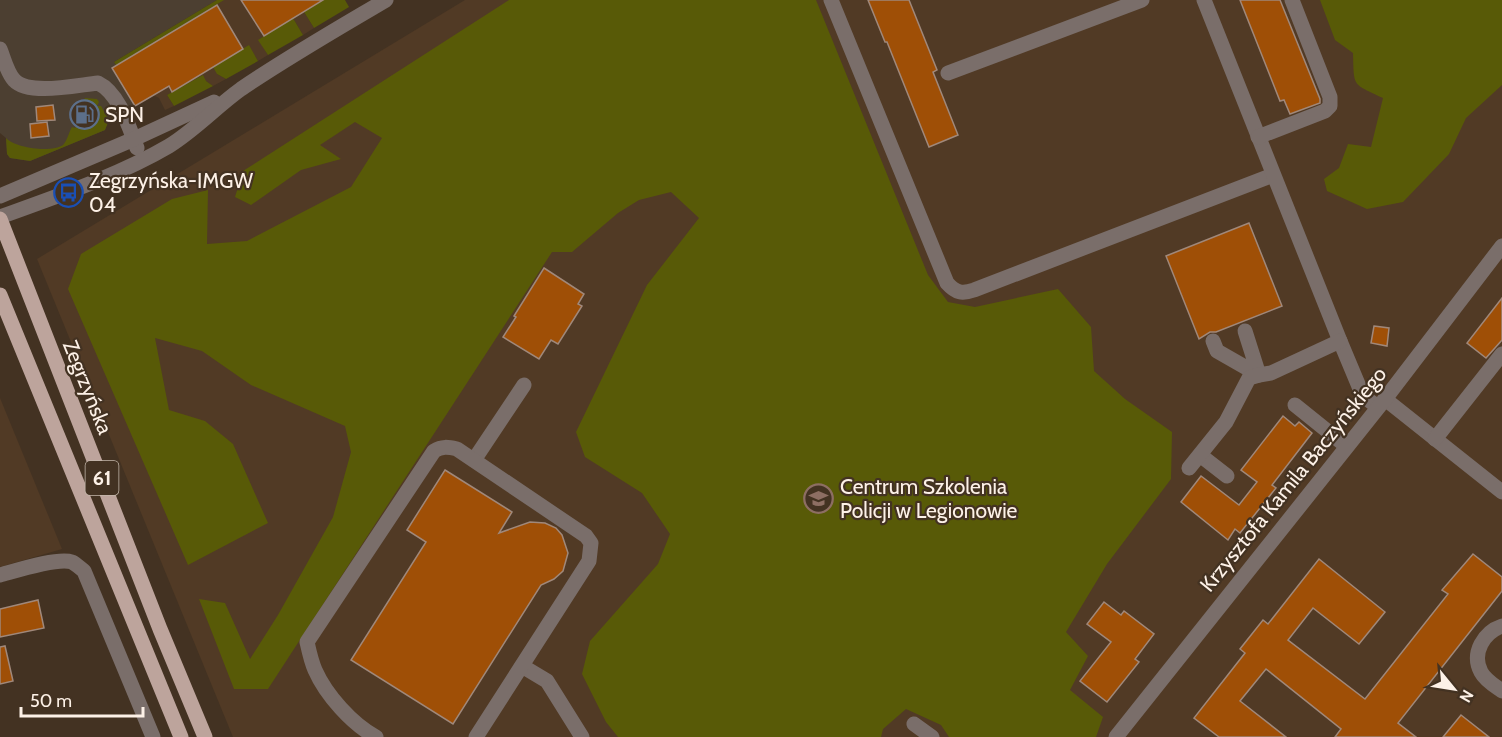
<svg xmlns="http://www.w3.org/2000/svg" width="1502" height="737" viewBox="0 0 1502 737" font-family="Cabin,sans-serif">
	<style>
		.commercial { fill: #4c3f31 }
		.built { fill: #513a25 }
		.green { fill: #585a07 }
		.building { fill: #9f4f06; stroke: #a0887a; stroke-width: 1.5 }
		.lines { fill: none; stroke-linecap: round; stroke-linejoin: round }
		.minor { stroke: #7a6e6a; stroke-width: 15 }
		.major { stroke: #bda49c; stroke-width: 15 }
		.labels { text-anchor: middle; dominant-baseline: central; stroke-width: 4.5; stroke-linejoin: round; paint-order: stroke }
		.shield { fill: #433222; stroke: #c5b8ac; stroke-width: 1.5 }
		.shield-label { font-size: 20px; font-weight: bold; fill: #fdf1e7 }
		.poi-label { font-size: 21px; fill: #fdf1e7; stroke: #433222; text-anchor: start }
		.street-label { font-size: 21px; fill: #fdf1e7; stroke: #433222 }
	</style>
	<rect width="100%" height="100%" fill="#433222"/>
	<!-- commercial -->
	<path class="commercial" d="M0 0H217L114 62 116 65 112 68 135 106 136 112H133L129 108 109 119 105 130 30 161 10 158 7 154 6 138 0 133Z"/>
	<!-- built -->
	<g class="built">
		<path d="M217 0H323L304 12 314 28 303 35 293 18 259 40 268 55 258 61 249 46 217 74 226 79 213 86 206 81 167 95 174 106 165 110 159 98 153 95 135 106 112 68 116 65 114 62Z"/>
		<path d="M465 0H1502V737H233L37 259Z"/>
		<path d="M0 398 62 549 0 567Z"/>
	</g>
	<!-- green -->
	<g class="green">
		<path d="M217 0H224L116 65 114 62Z"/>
		<path d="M323 0H345L349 7 314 28 304 12Z"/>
		<path d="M509 0H816L928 275 948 302 975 307 1058 289 1091 327 1094 371 1125 399 1172 432 1171 479 1107 564 1066 632 1088 656 1070 690 1103 717 1096 737H949L941 725 906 709 883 729 881 737H618L606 722 582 674 590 641 658 564 670 534 642 493 585 457 576 432 647 285 699 218 671 192 639 200 618 213 572 252H552L268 689H234L199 599 225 603 250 659 278 615 333 517 351 452 345 426 251 385 202 351 155 338 169 410 205 421 233 444 268 523 188 565 68 289 81 254 172 199 208 190 207 244 247 241 351 187 382 138 355 122 320 145 341 159 301 170 251 205 235 197 243 171Z"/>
		<path d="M1320 0H1502V85L1466 118 1449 154 1403 202 1367 209 1327 191 1324 179 1339 168 1348 144 1371 147 1383 98C1352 83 1354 88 1353 53L1335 40Z"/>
		<path d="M293 18 303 35 268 55 258 40Z"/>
		<path d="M249 45 258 61 226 79 217 74 213 67Z"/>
		<path d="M203 75 206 81 213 86 174 106 167 95Z"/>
		<path d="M85 98 97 99 99 102 97 106H101L109 120 105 130 30 161 10 158 7 154 6 138C15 148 51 153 63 145 67 141 69 132 72 127L75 128 77 124 74 122 77 116 85 119 88 112 80 109Z"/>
	</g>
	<!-- building -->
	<g class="building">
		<path d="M241 0H323L264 36Z"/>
		<path d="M868 0H909L937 70 933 72 958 135 929 147 887 42H885Z"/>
		<path d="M1240 0H1280L1320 99V103L1290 114 1284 100 1280 101Z"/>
		<path d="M217 5 243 49 172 92 169 86 135 106 112 68Z"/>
		<path d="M53 105 55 120 37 121 36 107Z"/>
		<path d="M47 122 49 136 31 138 30 124Z"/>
		<path d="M1249 223 1282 306 1216 332H1210L1199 339 1166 256Z"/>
		<path d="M544 268 584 294 578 304 582 306 558 344 551 340 539 359 503 337 516 317 514 316Z"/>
		<path d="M1502 298V340L1486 358 1467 343Z"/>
		<path d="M1374 326 1389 328 1387 346 1371 343Z"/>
		<path d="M1283 416 1295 426 1299 422 1312 433 1272 485 1276 488 1240 533 1235 529 1228 540 1181 502 1201 476 1239 505 1257 482 1241 470Z"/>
		<path d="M445 470 512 512 499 533 530 522 545 523 556 528 562 535 568 553 563 571 554 579 541 585 453 724 351 660 426 542 407 530Z"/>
		<path d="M1473 554 1502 577V591L1398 723 1416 737H1335L1341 729 1266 669 1240 701 1286 737H1219L1194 718 1245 653 1240 649 1263 620 1268 624 1319 559 1385 612 1359 644 1313 608 1288 640 1365 699 1448 594 1442 590Z"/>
		<path d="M38 600 44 628 0 637V609Z"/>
		<path d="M1104 602 1121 615 1124 611 1154 634 1135 659 1139 662 1107 702 1080 681 1111 642 1087 624Z"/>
		<path d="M5 646 13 681 0 684V647Z"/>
		<path d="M1461 715 1489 737H1443Z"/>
	</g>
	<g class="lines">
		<!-- minor -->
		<g class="minor">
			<path d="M831 0 947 283C956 293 962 294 974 290L1273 175"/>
			<path d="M1204 0 1340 341 1363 396 1378 407"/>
			<path d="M0 49C4 59 7 72 14 80 29 96 77 85 98 83 119 93 129 127 137 148"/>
			<path d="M948 73 1142 0"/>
			<path d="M1258 137 1325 111 1330 106V97L1292 0"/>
			<path d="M0 196 134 139 214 102"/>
			<path d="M0 217C55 197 118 176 169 146 195 130 216 107 241 89 288 57 337 29 386 0"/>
			<path d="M1213 341 1217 351 1259 375 1245 331"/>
			<path d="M1385 399 1502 492"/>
			<path d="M1295 405 1346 446"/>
			<path d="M1435 439 1502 354"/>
			<path d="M1200 455 1227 476"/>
			<path d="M474 460 524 385"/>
			<path d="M1189 468 1226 422 1249 378 1259 375 1271 373 1340 341"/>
			<path d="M0 575C15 571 58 557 72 562 76 564 80 568 84 571L153 737"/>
			<path d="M1502 626C1484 632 1471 653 1481 672 1485 680 1495 686 1502 691"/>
			<path d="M522 666 547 681 582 737"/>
			<path d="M914 724 932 737"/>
			<path d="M376 737C352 724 326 695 315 670 311 661 309 651 307 642L434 451C442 446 448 447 457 449L586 536 591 543 589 561 476 737"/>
			<path d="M1116 737 1385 399 1502 246"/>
		</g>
		<!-- major -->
		<g class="major">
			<path d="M0 219 160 629 205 737"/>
			<path d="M0 295 181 737"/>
		</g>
	</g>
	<!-- icons -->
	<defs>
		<symbol id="fuel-ring" viewBox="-11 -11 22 22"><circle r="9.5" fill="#433222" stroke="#5c6f8a" stroke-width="1.5"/><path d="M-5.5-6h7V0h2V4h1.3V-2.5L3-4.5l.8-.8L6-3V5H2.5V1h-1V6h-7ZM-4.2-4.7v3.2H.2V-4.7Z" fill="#5c6f8a"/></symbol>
		<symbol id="bus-ring" viewBox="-11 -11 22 22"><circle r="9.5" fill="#433222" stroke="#1a4fb4" stroke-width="1.5"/><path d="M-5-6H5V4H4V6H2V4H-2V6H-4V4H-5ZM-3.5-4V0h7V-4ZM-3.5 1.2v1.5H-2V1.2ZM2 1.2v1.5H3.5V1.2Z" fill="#1a4fb4"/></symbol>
		<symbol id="university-ring" viewBox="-11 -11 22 22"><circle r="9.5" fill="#433222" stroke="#8d6e63" stroke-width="1.5"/><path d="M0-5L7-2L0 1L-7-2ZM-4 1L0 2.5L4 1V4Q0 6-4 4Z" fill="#8d6e63"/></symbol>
	</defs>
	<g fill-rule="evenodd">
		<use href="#fuel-ring" x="68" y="98" width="33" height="33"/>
		<use href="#bus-ring" x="52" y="176" width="33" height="33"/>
		<use href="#university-ring" x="802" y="482" width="33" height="33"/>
	</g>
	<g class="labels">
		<!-- shield labels -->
		<rect class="shield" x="85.5" y="461" width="33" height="34" rx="4.5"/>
		<g class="shield-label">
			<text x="102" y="478">61</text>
		</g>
		<!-- poi labels -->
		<g class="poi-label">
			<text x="105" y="114">SPN</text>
			<text x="89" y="180">Zegrzyńska-IMGW<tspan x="89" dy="24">04</tspan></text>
			<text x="840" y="486">Centrum Szkolenia<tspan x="840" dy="24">Policji w Legionowie</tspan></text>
		</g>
		<!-- street labels -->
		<g class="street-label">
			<text transform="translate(88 387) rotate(68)">Zegrzyńska</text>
			<text transform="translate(1293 479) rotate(-51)">Krzysztofa Kamila Baczyńskiego</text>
		</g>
	</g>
	<!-- north arrow -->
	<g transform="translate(1454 689) rotate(120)" stroke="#433222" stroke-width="4.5" paint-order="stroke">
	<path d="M0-4.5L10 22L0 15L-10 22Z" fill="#fdf1e7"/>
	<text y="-9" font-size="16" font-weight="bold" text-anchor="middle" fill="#fdf1e7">N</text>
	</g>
	<!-- scale -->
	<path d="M21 707v9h122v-9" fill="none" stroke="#fdf1e7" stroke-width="3"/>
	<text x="30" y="707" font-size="18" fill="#fdf1e7" stroke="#433222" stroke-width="4.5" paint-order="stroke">50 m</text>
</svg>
